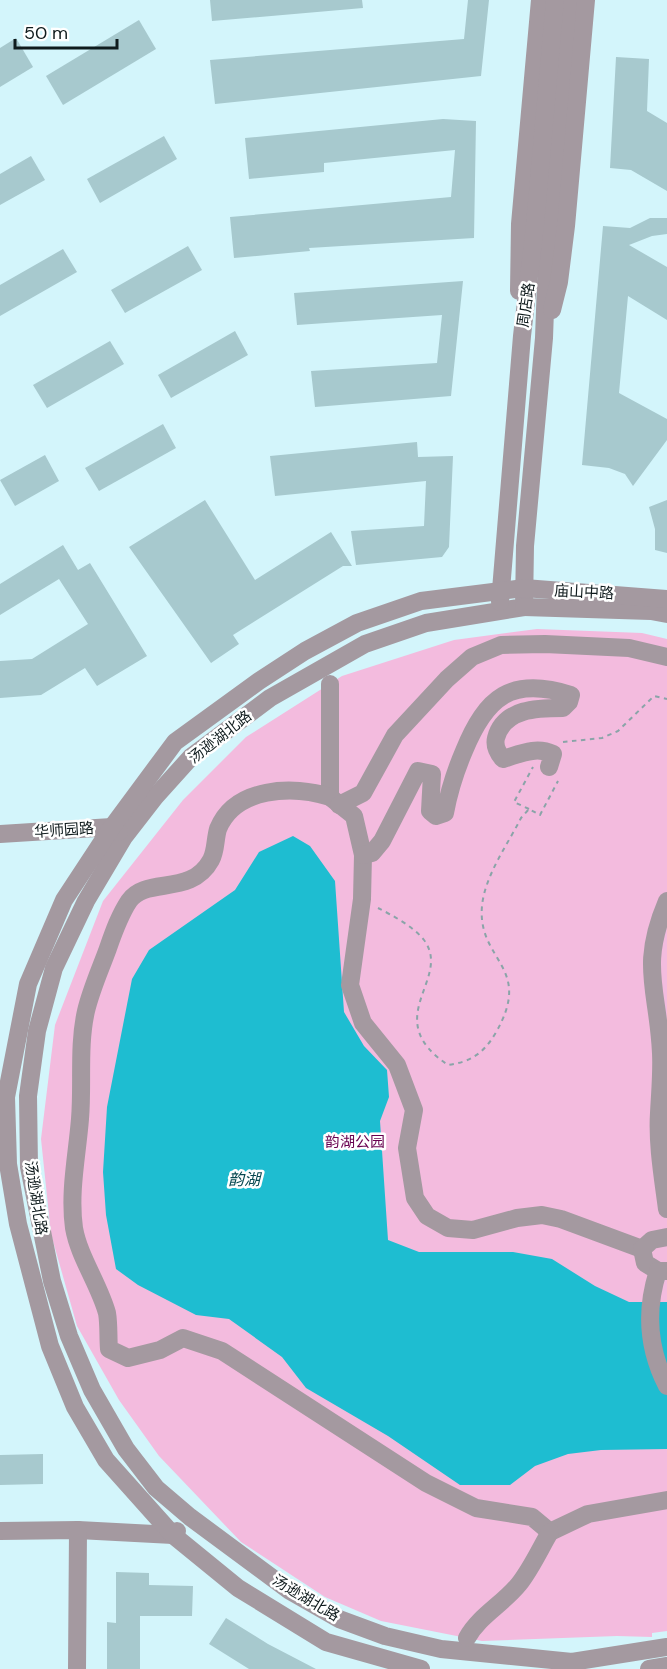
<svg xmlns="http://www.w3.org/2000/svg" width="667" height="1669" viewBox="0 0 667 1669" font-family="'DM Sans','Noto Sans SC',sans-serif">
	<style>
		.green { fill: #f3bbde }
		.water { fill: #1ebdd1 }
		.building { fill: #a7c9ce }
		.lines { fill: none; stroke-linecap: round; stroke-linejoin: round }
		.path { stroke: #8aa4a8; stroke-width: 2; stroke-dasharray: 4.5 4.5; stroke-linecap: butt }
		.minor { stroke: #a499a0; stroke-width: 18 }
		.labels { text-anchor: middle; dominant-baseline: central; stroke-width: 5; stroke-linejoin: round; paint-order: stroke }
		.street-label { font-size: 15px; fill: #0f1b1d; stroke: #fff }
		.park-label { font-size: 15px; fill: #67004f; stroke: #fff }
		.water-label { font-size: 16px; font-style: italic; fill: #074850; stroke: #fff }
	</style>
	<rect width="100%" height="100%" fill="#d3f5fb"/>
	<!-- green -->
	<path class="green" d="M537 629 642 633 667 639V1631L652 1633V1637L617 1636 482 1641 381 1621 325 1597 241 1542 159 1456 119 1400 77 1326 51 1234 41 1139 55 1025 103 901 183 800 246 737 342 676 454 640Z"/>
	<!-- water -->
	<path class="water" d="M293 836 310 846 335 881 344 1012 364 1046 387 1070 389 1097 380 1121 388 1240 419 1252H513L552 1259 595 1286 629 1302H667V1449L601 1450 568 1454 535 1466 510 1485H460L388 1436 306 1388 282 1357 229 1319 196 1315 138 1285 116 1269 106 1215 103 1172 107 1107 132 979 149 950 235 890 259 852Z"/>
	<!-- building -->
	<g class="building">
		<path d="M210 0H362L363 8 212 21Z"/>
		<path d="M468 0H489L481 76 215 104 210 60 464 39Z"/>
		<path d="M139 20 156 49 63 105 46 76Z"/>
		<path d="M16 38 33 67 0 87V48Z"/>
		<path d="M616 57 649 59 647 111 667 123V191L631 170 610 168Z"/>
		<path d="M443 119 476 121 474 238 309 248 310 251 234 258 230 217 451 197 455 150 324 163V172L249 179 245 138Z"/>
		<path d="M164 136 177 159 100 203 87 179Z"/>
		<path d="M31 156 45 180 0 205V174Z"/>
		<path d="M650 218H667V234L652 236 629 245 667 267V320L628 296 619 393 667 419V440L633 486 625 474 609 468 582 465 603 226 630 228Z"/>
		<path d="M188 246 202 270 125 313 111 290Z"/>
		<path d="M63 249 77 272 0 316V285Z"/>
		<path d="M463 281 451 396 315 407 311 371 437 363 442 315 297 325 294 293Z"/>
		<path d="M235 331 248 355 171 398 158 375Z"/>
		<path d="M110 341 124 364 47 408 33 385Z"/>
		<path d="M163 424 176 448 99 491 85 468Z"/>
		<path d="M417 442 418 457 453 456 449 547 442 557 356 565 351 531 424 526 426 481 275 496 270 456Z"/>
		<path d="M45 455 59 481 15 506 0 480Z"/>
		<path d="M205 500 255 580 331 532 352 566H343L233 635 239 644 211 663 129 547Z"/>
		<path d="M667 500V553L655 550V529L649 507Z"/>
		<path d="M63 545 78 570 90 563 147 656 97 686 85 668 41 695 0 698V661L32 659 88 624 59 579 0 615V584Z"/>
		<path d="M43 1454V1484L0 1485V1455Z"/>
		<path d="M116 1572 149 1573V1585L193 1586 192 1616H140V1669H107V1622L116 1623Z"/>
		<path d="M226 1618 268 1644 316 1669H249L209 1644Z"/>
	</g>
	<g class="lines">
		<!-- path -->
		<g class="path">
			<path d="M563 742 602 738 618 731 654 696 667 699"/>
			<path d="M529 809 514 802 533 767"/>
			<path d="M378 908C392 915 414 927 424 940 453 979 378 1018 448 1065 470 1062 483 1054 495 1034 535 966 477 962 482 906 485 875 508 844 521 818L529 809 540 815 558 781"/>
		</g>
		<!-- minor -->
		<g class="minor">
			<path d="M571 0 546 282 544 338 525 546 524 607 426 623 365 644 270 698 191 757 155 797 124 837 86 901 54 968 37 1031 28 1096 29 1167 52 1281 69 1336 92 1390 126 1449 156 1488 190 1517 290 1591 339 1619 385 1636 441 1649 572 1662 667 1647"/>
			<path d="M519 291 520 224 540 0"/>
			<path d="M552 310 559 282 566 226 586 0"/>
			<path d="M500 602 522 336 535 225 555 0"/>
			<path d="M524 607 651 611 667 614"/>
			<path d="M330 684V797L354 816 363 855 362 899 350 985 363 1023 397 1065 414 1110 407 1148 415 1198 427 1216 448 1228 473 1230 517 1218 542 1215 561 1219 642 1249"/>
			<path d="M330 797C293 785 235 787 218 829 215 839 216 851 211 860 191 897 146 876 129 901 119 916 113 934 107 951 100 970 91 990 86 1011 78 1046 83 1084 80 1119 77 1156 69 1192 74 1228 79 1257 99 1284 107 1313 109 1324 108 1338 109 1349L128 1358 160 1350 183 1338 222 1351 426 1483 476 1508 532 1517 550 1532 588 1514 667 1500"/>
			<path d="M339 805 363 793 395 735 447 679 472 657 501 645 545 644 629 648 667 657"/>
			<path d="M0 834 112 827 119 832"/>
			<path d="M363 855 372 853 382 841 418 771 432 774 430 811 436 816 445 813C449 791 455 772 464 751 486 697 511 676 571 695L569 702 563 708C538 708 504 708 496 738 494 746 497 752 503 759 520 754 536 746 553 754L549 767"/>
			<path d="M667 901C639 967 658 988 661 1053 662 1073 660 1093 659 1113 657 1144 663 1178 667 1209"/>
			<path d="M667 1237 652 1240 642 1249 645 1263 658 1271H667"/>
			<path d="M658 1271C645 1311 648 1349 667 1386"/>
			<path d="M0 1531 78 1530 173 1535 177 1531"/>
			<path d="M467 1638C479 1616 503 1604 519 1584 531 1569 540 1549 550 1532"/>
			<path d="M77 1669 78 1530"/>
			<path d="M421 1669 326 1642 238 1588 173 1535 106 1460 75 1407 50 1346 18 1224 8 1164 6 1097 28 984 64 900 112 827 175 742 259 681 305 651 357 623 421 601 524 588 667 599"/>
			<path d="M649 1669 667 1666"/>
		</g>
	</g>
	<g class="labels">
		<!-- street labels -->
		<g class="street-label">
			<text transform="translate(526 305) rotate(-82)">周店路</text>
			<text transform="translate(584 592) rotate(3)">庙山中路</text>
			<text transform="translate(220 737) rotate(-38)">汤逊湖北路</text>
			<text transform="translate(64 830) rotate(-4)">华师园路</text>
			<text transform="translate(36 1198) rotate(81)">汤逊湖北路</text>
			<text transform="translate(306 1598) rotate(31)">汤逊湖北路</text>
		</g>
		<!-- park labels -->
		<g class="park-label">
			<text x="355" y="1142">韵湖公园</text>
		</g>
		<!-- water labels -->
		<g class="water-label">
			<text x="244" y="1179">韵湖</text>
		</g>
	</g>
	<!-- scale -->
	<path d="M15 39v9h102v-9" fill="none" stroke="#0f1b1d" stroke-width="3"/>
	<text x="24" y="39" font-size="18" fill="#0f1b1d" stroke="#ffffff" stroke-width="4.5" paint-order="stroke">50 m</text>
</svg>
